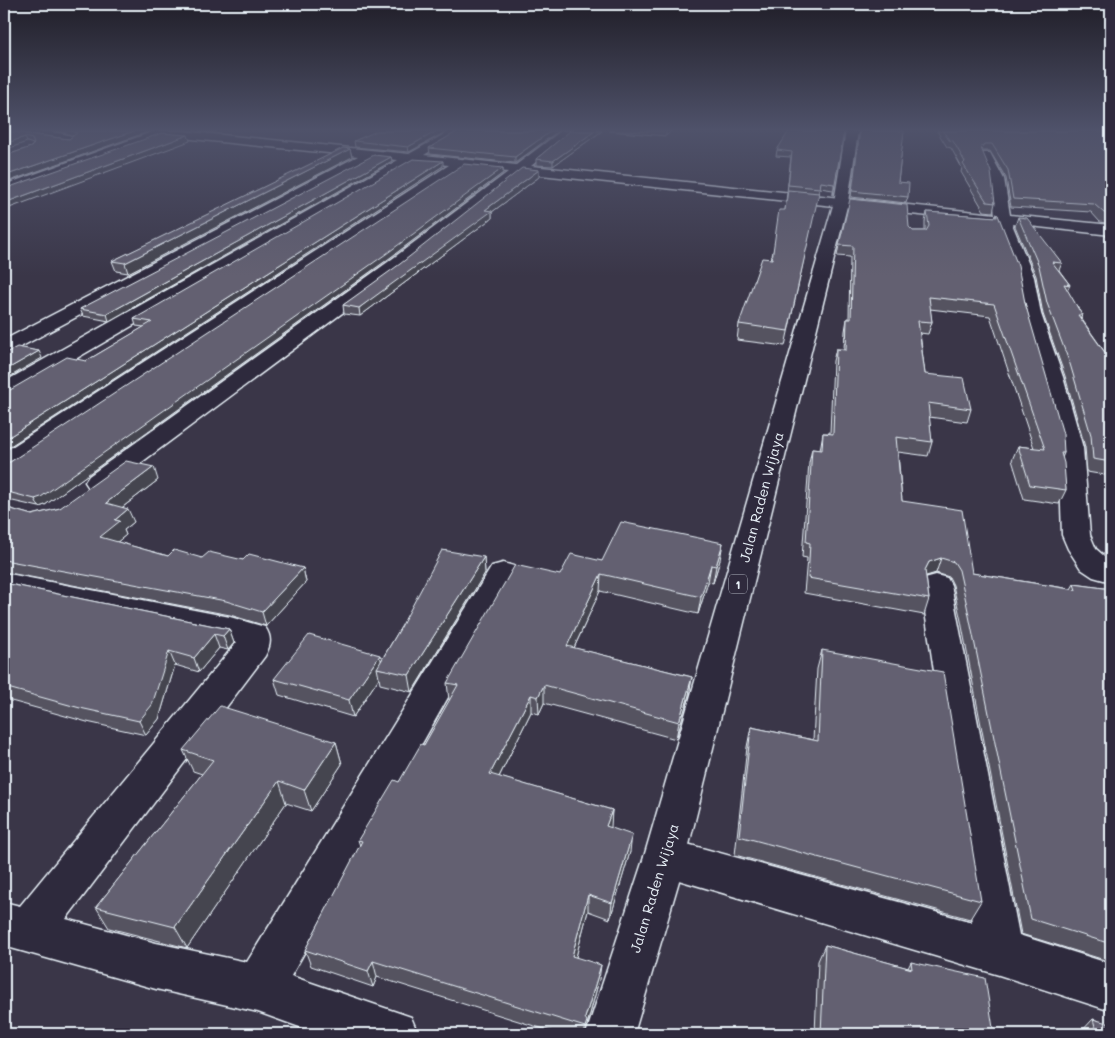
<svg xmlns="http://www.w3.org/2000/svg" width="1115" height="1038" viewBox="0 0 1115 1038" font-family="Mali,sans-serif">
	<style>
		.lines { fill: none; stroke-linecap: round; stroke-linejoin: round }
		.street-casing { stroke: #e8f1f8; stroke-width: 3 }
		.highway-casing { stroke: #e8f1f8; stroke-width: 3 }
		.street { fill: #2f2a3d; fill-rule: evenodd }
		.highway { fill: #2f2a3d; fill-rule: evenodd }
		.wall { fill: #555361; stroke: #e8f1f8 }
		.shaded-wall { fill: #45444f; stroke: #e8f1f8 }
		.building { fill: #636171; stroke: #e8f1f8 }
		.labels { text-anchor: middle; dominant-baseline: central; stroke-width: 5; stroke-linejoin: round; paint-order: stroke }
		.shield { fill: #2f2a3d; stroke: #b0b5c0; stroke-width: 1 }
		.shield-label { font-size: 12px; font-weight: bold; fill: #e8f1f8 }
		.street-label { font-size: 14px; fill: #e8f1f8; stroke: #2f2a3d }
	</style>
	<rect width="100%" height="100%" fill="#3a3648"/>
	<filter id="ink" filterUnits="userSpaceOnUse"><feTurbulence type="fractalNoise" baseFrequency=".02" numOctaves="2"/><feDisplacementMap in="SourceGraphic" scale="10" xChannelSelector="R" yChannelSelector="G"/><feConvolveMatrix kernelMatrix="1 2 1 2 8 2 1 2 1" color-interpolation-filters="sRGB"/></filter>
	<g filter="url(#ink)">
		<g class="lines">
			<defs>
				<g id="street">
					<path d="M4 131C18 131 68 130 77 139L71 142 7 134H4Z"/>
					<path d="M155 131H183L409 154 450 131H463L424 155 516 165 561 131H573L531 166 995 214 990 179 980 156 982 153H990L1004 179 1010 215 1111 225V235L1012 224 1034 277 1041 314 1063 377 1083 448 1090 535 1096 549 1111 562V582L1093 577 1081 569 1068 549 1062 535 1059 448 1041 377 1023 314 1016 277 996 223 522 173 400 270 107 488 98 490 89 488 85 482 89 476 388 262 508 172 464 167 13 468 4 470V452L449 165 413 162 12 396 4 398V382L398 160 374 158 11 352 4 354V340L358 156 163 136 4 194V185Z"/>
					<path d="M503 563 514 566 518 573 291 976 411 1017 418 1034H319L258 1012 156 989 4 946V902L20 906 237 642 4 593V573L230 617 265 627C272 637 271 645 265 656L66 919 156 943 247 962 492 566Z"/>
					<path d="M936 575 947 578 951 585 1019 935 1111 964V1011L999 975 665 876 650 871 644 857 650 843 665 838 972 922 921 585 925 578Z"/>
				</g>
				<path id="highway" d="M846 131H858L848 202 686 857 634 1034H586L644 857 834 202Z"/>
			</defs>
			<!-- street casing -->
			<use href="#street" class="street-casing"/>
			<!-- highway casing -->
			<use href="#highway" class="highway-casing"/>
			<!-- street -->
			<use href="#street" class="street"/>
			<!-- highway -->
			<use href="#highway" class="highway"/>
		</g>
		<!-- wall -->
		<g class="wall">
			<path d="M4 131 69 139 73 136 64 132 48 131H150L4 183V156L31 147 33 144 27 142Z"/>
			<path d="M199 131H216L213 132Z"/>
			<path d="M377 131H447L409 152 355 147 354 141Z"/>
			<path d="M458 131H558L515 163 430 154 429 148Z"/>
			<path d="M570 131H602L553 166 536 165V159Z"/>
			<path d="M609 131H671L666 136Z"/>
			<path d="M844 131 833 195V190L820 188 818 194 785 346 737 340 739 324 771 259 785 210 791 157 776 156 777 150Z"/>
			<path d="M859 131H904L898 182 908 197 906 203 851 197Z"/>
			<path d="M937 131H1111V224L1100 222 1091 212 1011 207 1006 178 990 151H982L995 203 993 212 984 211 961 172 962 168 951 148 947 147Z"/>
			<path d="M350 149 352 157 128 273 116 271 112 261Z"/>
			<path d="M391 157 392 161 109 321 83 316 80 309Z"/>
			<path d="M443 166 4 450V391L10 390 86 361 144 327 136 326 134 319Z"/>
			<path d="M503 168V173L387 260 45 505 39 507 4 499V463L10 462Z"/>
			<path d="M539 177 492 212V218L360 316 344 314 343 305Z"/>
			<path d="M927 212 995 217 996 214 998 215 1025 303 1064 453 1062 458 1066 490 1059 504 1024 499 1012 460 1018 446 1034 448 990 316 930 309 932 322 928 334 920 333 925 374 971 409 967 422 929 417 932 442 928 456 898 452 902 501 972 573 1071 589 1074 584 1111 589V962L1021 934 961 621 953 585 949 577 936 573 926 576 929 599 924 615 804 593 807 558 802 557 809 463 812 449 820 450 823 433H830L833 361 836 349H844L845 331 847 319H849L850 257 837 256 839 245 909 227 913 231H925V222Z"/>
			<path d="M1018 217 1062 263 1059 270 1070 285 1067 291 1082 315 1081 318 1111 361V476L1087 472 1085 447 1065 376 1043 314 1036 276 1015 226Z"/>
			<path d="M158 480 123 507 134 522 124 530 126 535 117 542 168 556 243 560 303 568 306 582 266 626 230 615 4 572V507L32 515 60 508Z"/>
			<path d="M484 557 485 573 412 692 380 684 379 678 353 717 279 695 274 679 381 661 401 627Z"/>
			<path d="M720 560 713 583 708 582 698 614 600 591 574 648 692 677 689 695 676 739 544 703 539 714 531 712 499 777 612 810 610 828 630 852 610 919 588 911 576 957 599 980 587 1025 586 1034H560L377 977 373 987 311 966 305 950 360 846 358 840 399 782 424 745 450 700H449L447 683 560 575 602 561Z"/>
			<path d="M4 583 229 629 234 643 228 650 219 648 199 672 175 665 159 719 146 735 87 722 4 699Z"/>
			<path d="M822 650 981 901 970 919 735 855 747 747 751 727 813 740 817 669Z"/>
			<path d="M336 742 342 764 311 811 286 803 187 948 109 928 96 907 202 774 193 771 183 750Z"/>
			<path d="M825 945 908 968 911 962 994 1034H815L818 961Z"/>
			<path d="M1093 1019 1111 1034H1079Z"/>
		</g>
		<!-- shaded-wall -->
		<g class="shaded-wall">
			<path d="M134 131H150L4 183V176Z"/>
			<path d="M437 131H447L409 152 408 147Z"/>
			<path d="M551 131H558L515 163V157Z"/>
			<path d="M595 131H602L553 166V161Z"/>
			<path d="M666 131H671L666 136Z"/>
			<path d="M188 135 190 141 4 210V203Z"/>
			<path d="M25 137 27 142 4 150V144Z"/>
			<path d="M350 149 352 157 128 273 125 263Z"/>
			<path d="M391 157 392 161 109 321 107 314Z"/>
			<path d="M443 161V166L4 450V440Z"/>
			<path d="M503 168V173L387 260 45 505 39 507 35 499Z"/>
			<path d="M539 170V177L492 212V218L360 316 359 308 485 210Z"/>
			<path d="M39 351 42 358 4 380V371Z"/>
			<path d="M154 467 158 480 111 516 106 503Z"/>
			<path d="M128 509 134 522 124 530 126 535 106 551 100 537 115 520Z"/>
			<path d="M723 543 720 560 713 583 716 566Z"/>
			<path d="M484 557 485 573 412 692 409 675Z"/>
			<path d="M941 558 936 573 923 577 925 570 929 562Z"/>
			<path d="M711 565 708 582 698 614 701 597Z"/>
			<path d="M303 568 306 582 266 626 262 612Z"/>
			<path d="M601 574 600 591 567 663V646Z"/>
			<path d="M229 629 234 643 228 650 223 636Z"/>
			<path d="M214 634 219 648 199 672 194 658Z"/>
			<path d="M169 651 175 665 159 719 146 735 139 721Z"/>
			<path d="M380 655 383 669 377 668 379 678 353 717 349 700Z"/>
			<path d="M692 677 689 695 676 739 679 722Z"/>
			<path d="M544 685V703L539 714 538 697Z"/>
			<path d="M531 695V712L492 791 490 774Z"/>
			<path d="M336 742 342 764 311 811 304 790Z"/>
			<path d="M279 781 286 803 187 948 175 927Z"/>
			<path d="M612 810 611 827 605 843 606 826Z"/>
			<path d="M632 835 630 852 610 919 612 903Z"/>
			<path d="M588 895V911L572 972V956Z"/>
			<path d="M373 961 377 977 373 987 368 971Z"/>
			<path d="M601 965 599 980 587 1025 586 1034H585V1018Z"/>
		</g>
		<!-- building -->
		<g class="building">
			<path d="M4 131 69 139 77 133 71 131H134L4 176V156L31 147 34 144 32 139 25 137 4 144Z"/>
			<path d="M377 131H437L408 147 354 141Z"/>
			<path d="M458 131H551L515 157 429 148Z"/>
			<path d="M570 131H595L553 161 536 159Z"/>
			<path d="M789 131H844L834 189V184L821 182 820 188 788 185 792 152 777 150Z"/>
			<path d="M860 131H904L898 182 909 183 908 197 852 191Z"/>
			<path d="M943 131H1111V214L1104 213 1094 204 1013 199 1008 170 992 144H984L981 148 991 172 995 203 987 202 963 164 965 162 953 141 949 140Z"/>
			<path d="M162 133 188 135 4 203V189Z"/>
			<path d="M343 148 350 149 125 263 112 261Z"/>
			<path d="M374 155 391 157 107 314 80 309Z"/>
			<path d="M413 159 443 161 4 440V391L10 390 67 357 86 361 152 322 134 319Z"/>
			<path d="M464 164 503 168 386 254 41 497 35 499 4 491V463L10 462Z"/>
			<path d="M522 168 539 170 485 210 492 211 359 308 343 305 400 264Z"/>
			<path d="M788 190 819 193 788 331 739 324 762 258 772 259 779 210H785Z"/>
			<path d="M850 199 907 205 909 227 913 231H926L929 226 927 212 997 217 996 214 998 215 1018 266 1025 303 1063 434 1064 453H1061L1064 463 1066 490 1030 485 1018 446 1045 449 994 304 929 297 932 322 918 321 925 374 964 378 971 409 928 403 932 442 896 437 902 501 962 510 972 573 1076 590 1074 584 1111 589V944L1031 919 967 606 959 570 954 562 941 558 929 562 925 570 929 599 808 578 810 543 806 542 812 449 822 450 823 433 833 434 836 349 846 350 847 319H851L853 246 839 245Z"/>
			<path d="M1018 217 1027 218 1062 263 1052 262 1070 285 1064 284 1082 315H1078L1111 361V462L1093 459 1091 435 1070 364 1047 303 1039 266Z"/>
			<path d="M17 347 39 351 4 371V354Z"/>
			<path d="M126 461 154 467 106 503 128 509 115 520 120 521 100 537 168 556 174 550 202 558 209 552 243 560 249 554 303 568 262 612 226 601 4 560V507L32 515 60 508Z"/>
			<path d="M621 522 723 543 716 566 711 565 701 597 601 574 567 646 692 677 679 722 544 685 538 697 531 695 490 774 612 810 606 826 632 835 612 903 588 895 572 956 601 965 585 1018 587 1021 585 1027 373 961 368 971 305 950 362 841 358 840 394 780 399 782 421 744 424 745 458 685 447 683 515 565 560 575 571 554 602 561Z"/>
			<path d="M442 550 484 557 409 675 377 668 401 627Z"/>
			<path d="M4 583 229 629 223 636 214 634 194 658 169 651 152 705 139 721 80 708 4 687Z"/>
			<path d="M309 635 380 655 349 700 274 679Z"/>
			<path d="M822 650 943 672 981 901 739 836 751 727 818 741Z"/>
			<path d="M220 706 336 742 304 790 279 781 175 927 96 907 213 760 183 750Z"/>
			<path d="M825 945 912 969 911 962 985 978 994 1034H821Z"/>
			<path d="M1093 1019 1111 1024V1034H1097Z"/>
		</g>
	</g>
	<!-- sky -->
	<linearGradient id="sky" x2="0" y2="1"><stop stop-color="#201e28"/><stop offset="0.47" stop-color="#4f526a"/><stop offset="1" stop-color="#4f526a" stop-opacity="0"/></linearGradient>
	<rect width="1115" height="276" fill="url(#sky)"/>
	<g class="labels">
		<!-- shield labels -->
		<rect class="shield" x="729" y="574.5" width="18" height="19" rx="4"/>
		<g class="shield-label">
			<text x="738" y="584">1</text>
		</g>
		<!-- street labels -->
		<g class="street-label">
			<text transform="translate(761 497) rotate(-75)">Jalan Raden Wijaya</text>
			<text transform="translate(654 888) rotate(-73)">Jalan Raden Wijaya</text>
		</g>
	</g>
	<!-- margin -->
	<rect width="1115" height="1038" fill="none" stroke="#2f2a3d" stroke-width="20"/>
	<rect x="10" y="10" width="1095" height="1018" fill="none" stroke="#e8f1f8" stroke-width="2" filter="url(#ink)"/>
</svg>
